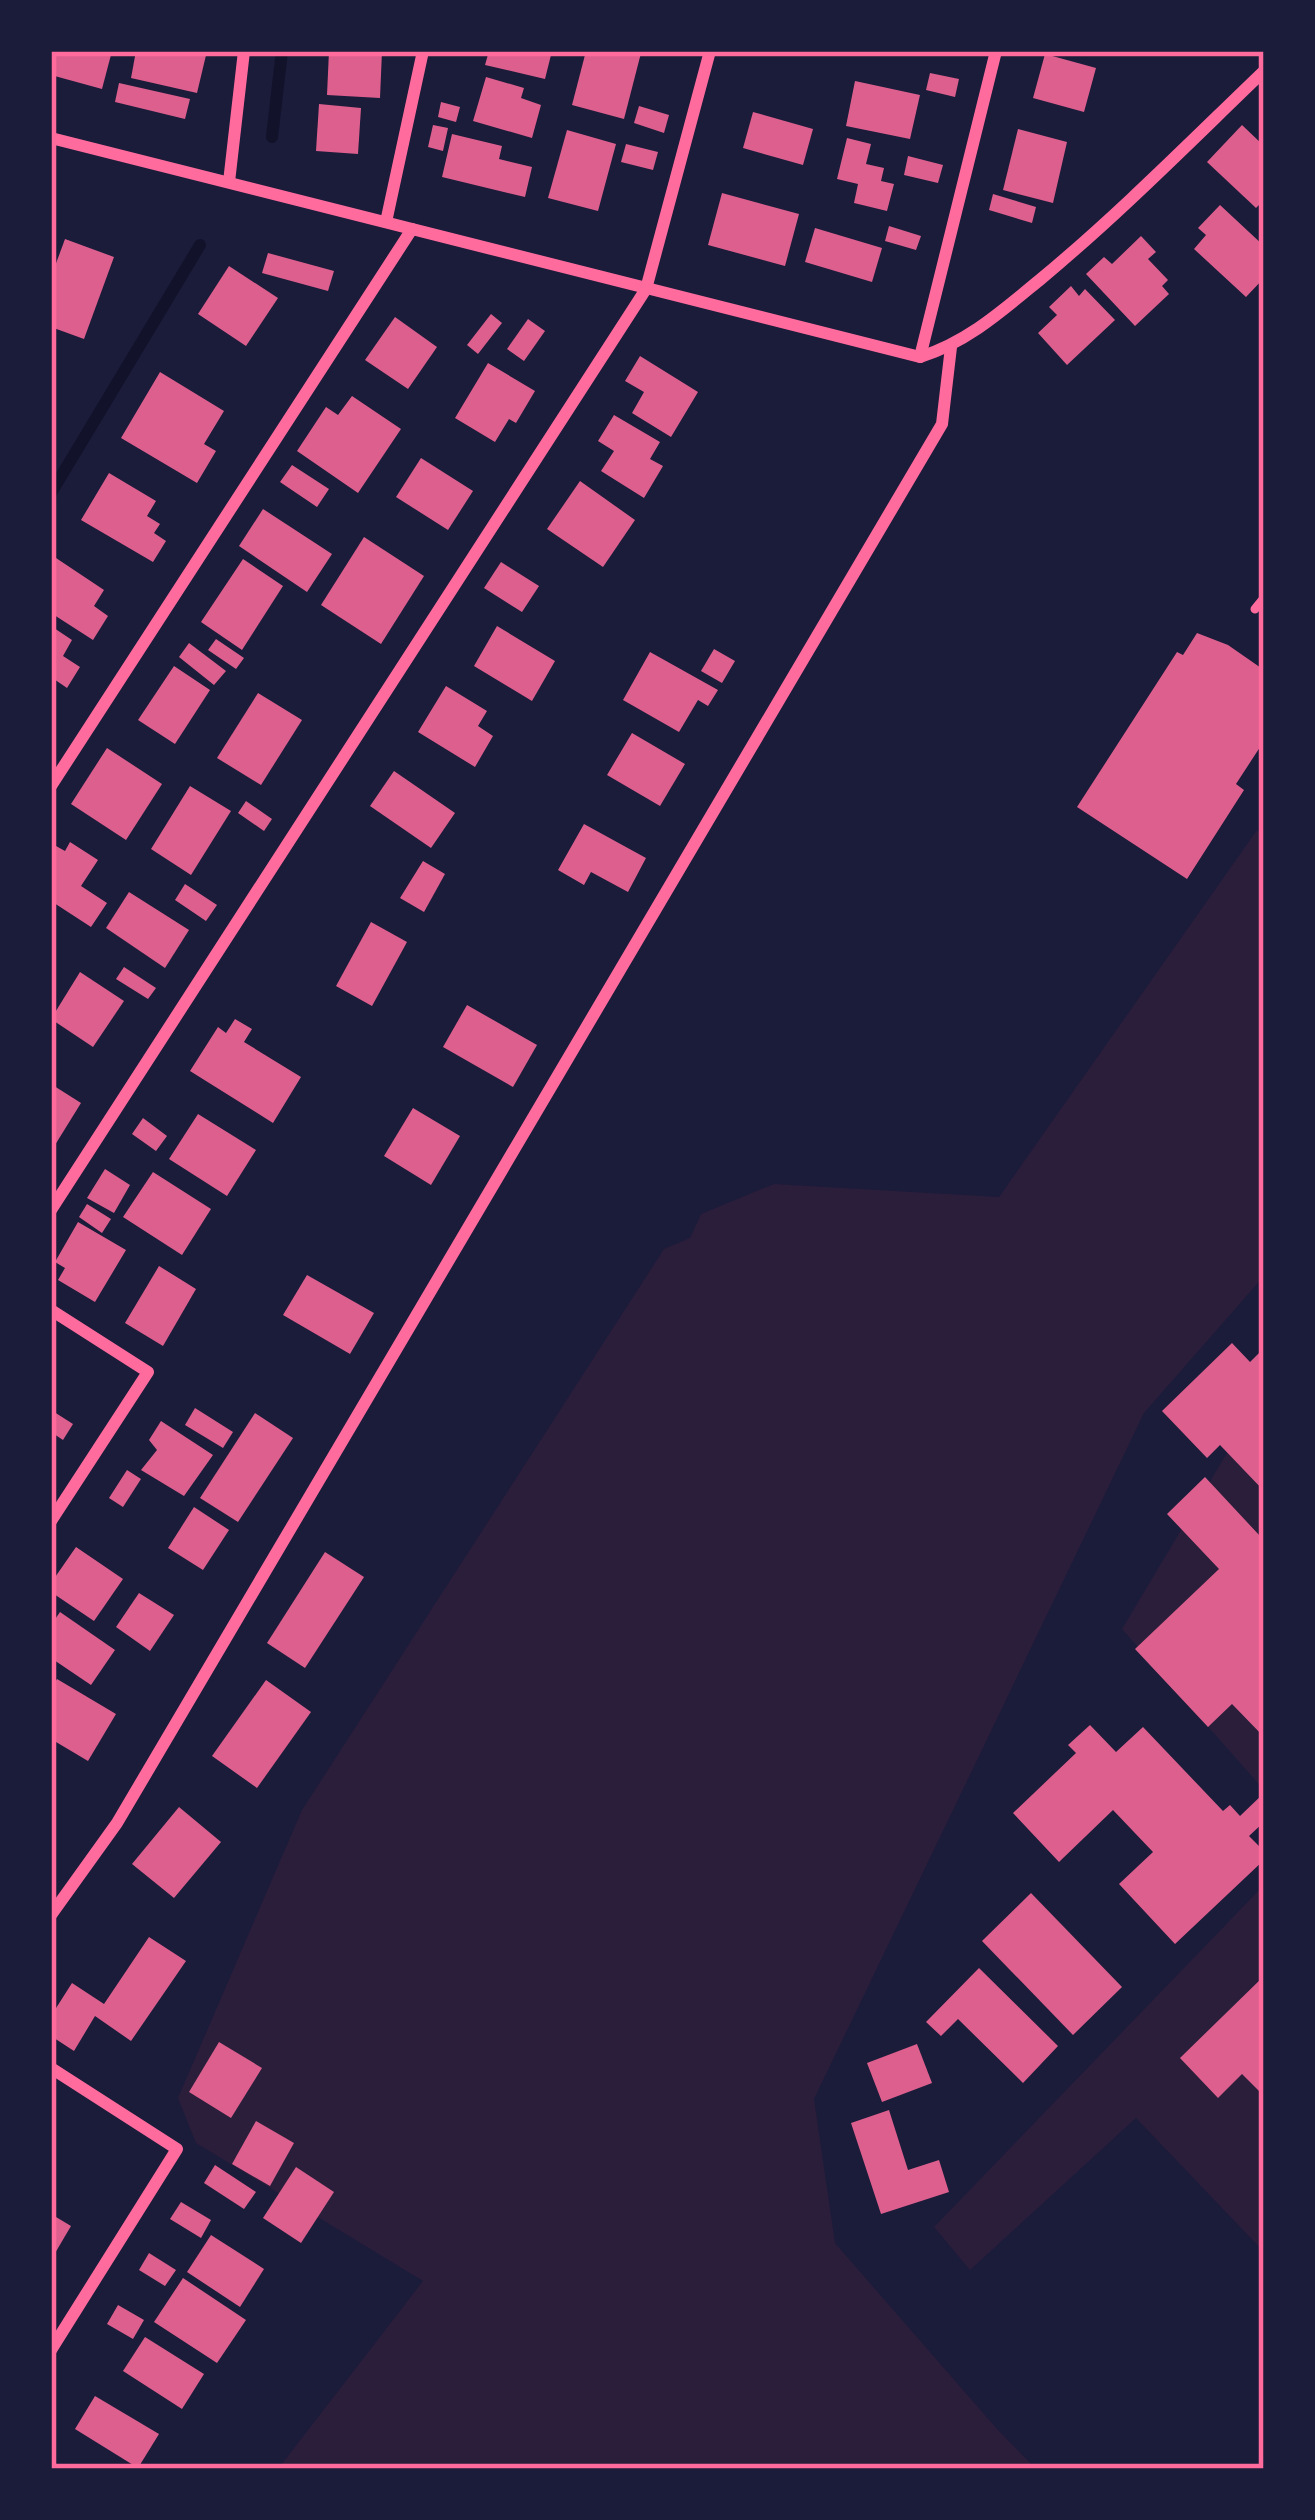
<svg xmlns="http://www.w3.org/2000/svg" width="1315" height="2520" viewBox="0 0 1315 2520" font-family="'Source Sans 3',sans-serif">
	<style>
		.green { fill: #2a1e3b }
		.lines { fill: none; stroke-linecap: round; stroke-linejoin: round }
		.stream { stroke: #12122b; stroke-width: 12 }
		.building { fill: #dd5f8e }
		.service { stroke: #ff6b9d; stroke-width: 9 }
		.minor { stroke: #ff6b9d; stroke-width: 12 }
		.neatline { fill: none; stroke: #ff6b9d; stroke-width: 4.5 }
	</style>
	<rect width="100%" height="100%" fill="#1b1b3a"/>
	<!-- green -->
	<g class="green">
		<path d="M1257 830 1264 842V1276L1144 1413 814 2099 835 2243 997 2429 1036 2469H278L423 2281 196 2143 178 2098 302 1810 664 1249 690 1238 701 1214 774 1184 999 1197Z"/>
		<path d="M1264 1391V1790L1122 1629Z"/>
		<path d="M1264 1885V2252L1136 2118 970 2270 934 2227Z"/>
	</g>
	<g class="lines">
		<!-- stream -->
		<g class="stream">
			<path d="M272 137 282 51"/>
			<path d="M51 493 200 245"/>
		</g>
	</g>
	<!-- building -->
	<g class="building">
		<path d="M51 51H112L102 89 51 75Z"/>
		<path d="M136 51H207L197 93 131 78Z"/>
		<path d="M329 51H382L380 98 327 95Z"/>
		<path d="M489 51H552L545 79 485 65Z"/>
		<path d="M586 51 641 53 624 119 572 105Z"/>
		<path d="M1045 54 1096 68 1084 112 1033 98Z"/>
		<path d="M930 73 959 79 955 97 926 90Z"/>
		<path d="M486 77 524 88 521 98 541 105 532 138 473 121Z"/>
		<path d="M855 81 920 95 910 139 846 126Z"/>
		<path d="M119 83 190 99 185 119 115 102Z"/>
		<path d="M441 102 460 107 456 122 438 117Z"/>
		<path d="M319 104 361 108 358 154 316 151Z"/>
		<path d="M639 106 669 115 664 133 634 123Z"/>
		<path d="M753 112 813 129 803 165 743 148Z"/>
		<path d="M433 125 448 128 443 151 428 147Z"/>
		<path d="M1242 125 1264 146V200L1256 208 1207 162Z"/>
		<path d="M1018 129 1067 142 1053 203 1003 190Z"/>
		<path d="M567 130 616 144 598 211 548 198Z"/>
		<path d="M452 134 502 146 499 159 532 167 525 197 442 177Z"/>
		<path d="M847 138 871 144 866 164 884 168 881 181 894 184 887 211 854 203 858 184 837 179Z"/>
		<path d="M626 144 658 152 653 170 621 162Z"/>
		<path d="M908 156 943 165 938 183 904 175Z"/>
		<path d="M722 193 799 214 785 266 708 245Z"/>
		<path d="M993 194 1036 207 1032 223 989 210Z"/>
		<path d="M1220 205 1264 246V278L1246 297 1194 249 1206 235 1198 228Z"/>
		<path d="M889 226 921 236 916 250 885 241Z"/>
		<path d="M815 228 882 248 872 282 805 262Z"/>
		<path d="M1141 236 1156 252 1148 259 1168 280 1162 286 1169 294 1135 326 1086 274 1104 257 1112 264Z"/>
		<path d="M65 239 114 257 84 339 51 327V277Z"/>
		<path d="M268 253 334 271 328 291 262 273Z"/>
		<path d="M229 266 278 298 246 346 198 314Z"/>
		<path d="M1071 286 1079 296 1085 289 1115 320 1067 365 1038 333 1057 315 1049 307Z"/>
		<path d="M491 314 502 323 478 354 467 345Z"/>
		<path d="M395 317 437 347 408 389 365 360Z"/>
		<path d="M528 319 545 331 524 361 507 349Z"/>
		<path d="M640 356 698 392 671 437 632 413 644 392 625 381Z"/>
		<path d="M488 363 535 391 516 423 509 419 495 442 455 418Z"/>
		<path d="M160 372 224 411 204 444 216 451 197 483 121 438Z"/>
		<path d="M352 396 401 429 358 493 297 451 326 407 338 415Z"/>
		<path d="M614 415 660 442 650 459 663 466 644 498 601 471 614 451 598 441Z"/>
		<path d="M421 458 473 491 448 530 396 497Z"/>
		<path d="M292 465 329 489 317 507 280 482Z"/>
		<path d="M109 473 156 501 147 516 160 524 154 533 166 541 153 562 81 520Z"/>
		<path d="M580 481 635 520 603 567 547 529Z"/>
		<path d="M263 509 332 554 307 592 239 546Z"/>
		<path d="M364 537 424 576 381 644 321 605Z"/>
		<path d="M53 556 104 590 94 606 108 616 93 640 51 613Z"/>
		<path d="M243 559 283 586 242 650 201 622Z"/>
		<path d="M501 562 539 586 522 612 484 588Z"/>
		<path d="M51 626 72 640 63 656 80 667 67 688 51 677Z"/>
		<path d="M497 626 555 661 532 701 474 666Z"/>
		<path d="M1197 633 1228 645 1264 670V741L1236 784 1244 790 1187 879 1077 807 1177 652 1183 655Z"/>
		<path d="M216 639 244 658 236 669 208 650Z"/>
		<path d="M189 643 226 671 214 685 179 657Z"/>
		<path d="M714 649 735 661 722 683 701 671Z"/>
		<path d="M650 652 718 690 708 706 698 700 679 732 623 700Z"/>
		<path d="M174 666 210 690 175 744 138 720Z"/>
		<path d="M446 686 487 711 478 726 493 736 475 767 418 732Z"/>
		<path d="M258 693 302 720 261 785 217 758Z"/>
		<path d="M632 733 685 764 660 806 607 775Z"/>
		<path d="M107 748 162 784 126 840 71 804Z"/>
		<path d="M394 771 455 813 431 848 370 806Z"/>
		<path d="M190 786 231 811 191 875 151 849Z"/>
		<path d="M246 801 272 819 264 831 238 813Z"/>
		<path d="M584 824 646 858 628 892 591 872 584 885 558 870Z"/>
		<path d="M70 842 98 860 81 886 107 903 91 927 51 901V853L56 846 65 851Z"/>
		<path d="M423 861 445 874 424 912 400 898Z"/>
		<path d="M185 884 217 905 206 921 175 900Z"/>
		<path d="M129 892 189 930 165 968 106 928Z"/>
		<path d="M371 922 407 942 372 1006 336 986Z"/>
		<path d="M124 967 156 988 148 999 116 979Z"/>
		<path d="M80 972 124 1001 93 1047 51 1019Z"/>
		<path d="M467 1005 537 1045 513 1087 443 1047Z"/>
		<path d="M235 1019 252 1029 244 1042 301 1077 273 1123 190 1071 218 1027 226 1033Z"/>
		<path d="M51 1084 81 1103 55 1145 51 1143Z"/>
		<path d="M413 1108 460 1136 431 1185 384 1156Z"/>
		<path d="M198 1114 256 1150 227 1196 169 1159Z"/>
		<path d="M143 1118 167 1136 156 1151 132 1134Z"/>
		<path d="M105 1169 130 1185 114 1213 87 1198Z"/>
		<path d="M153 1172 211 1209 182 1255 123 1217Z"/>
		<path d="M87 1204 111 1219 102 1233 79 1217Z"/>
		<path d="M78 1222 126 1250 95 1302 58 1280 65 1268 55 1262Z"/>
		<path d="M159 1266 196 1289 163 1346 125 1323Z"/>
		<path d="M307 1275 374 1313 350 1354 283 1315Z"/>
		<path d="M1232 1343 1250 1362 1264 1348V1491L1220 1445 1207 1458 1162 1411Z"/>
		<path d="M195 1408 233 1432 223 1448 185 1425Z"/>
		<path d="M51 1410 73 1424 63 1440 51 1432Z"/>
		<path d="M255 1413 293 1438 238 1522 200 1498Z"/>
		<path d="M161 1421 213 1455 184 1496 141 1470 157 1450 149 1440Z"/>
		<path d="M127 1470 141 1479 123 1507 109 1498Z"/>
		<path d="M1205 1477 1260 1536 1264 1533V1737L1232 1704 1208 1727 1135 1649 1219 1569 1167 1514Z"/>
		<path d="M194 1507 229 1530 203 1570 168 1548Z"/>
		<path d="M76 1547 123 1579 94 1621 51 1592V1583Z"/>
		<path d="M325 1552 364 1577 305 1668 267 1643Z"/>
		<path d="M139 1593 174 1615 150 1651 116 1627Z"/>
		<path d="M60 1612 115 1650 91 1685 51 1658V1625Z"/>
		<path d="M57 1679 116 1714 88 1761 51 1739V1689Z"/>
		<path d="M266 1680 311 1712 257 1788 212 1756Z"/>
		<path d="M1090 1725 1116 1752 1143 1727 1223 1811 1230 1805 1240 1816 1264 1793V1822L1249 1836 1264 1851V1860L1175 1944 1119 1884 1153 1852 1113 1810 1059 1862 1013 1813 1076 1753 1068 1745Z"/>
		<path d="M179 1807 221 1842 174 1898 132 1864Z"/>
		<path d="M1031 1893 1122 1987 1073 2035 982 1941Z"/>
		<path d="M149 1937 186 1961 131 2041 95 2016 74 2051 51 2036V2016L72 1983 104 2004Z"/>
		<path d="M979 1968 1058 2046 1023 2083 958 2019 941 2036 926 2022Z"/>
		<path d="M1264 1976V2096L1242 2074 1218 2098 1180 2058Z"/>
		<path d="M219 2042 262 2068 231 2118 189 2092Z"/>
		<path d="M917 2044 932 2083 882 2102 867 2063Z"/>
		<path d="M889 2110 908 2170 939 2160 949 2192 881 2214 851 2123Z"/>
		<path d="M256 2121 294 2143 270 2186 232 2164Z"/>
		<path d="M215 2165 256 2192 244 2209 204 2183Z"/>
		<path d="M296 2167 334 2192 301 2243 263 2218Z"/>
		<path d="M181 2202 211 2220 201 2238 170 2219Z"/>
		<path d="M51 2214 71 2226 51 2260Z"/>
		<path d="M211 2235 264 2269 240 2307 187 2272Z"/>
		<path d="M149 2253 176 2270 165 2286 139 2270Z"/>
		<path d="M183 2278 246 2320 217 2363 154 2322Z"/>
		<path d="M118 2305 144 2320 133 2339 107 2324Z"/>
		<path d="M145 2337 204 2374 182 2409 123 2371Z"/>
		<path d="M95 2396 159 2434 138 2468 75 2429Z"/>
	</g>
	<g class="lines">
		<!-- service -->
		<path class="service" d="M1255 609 1264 598"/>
		<!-- minor -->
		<g class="minor">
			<path d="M51 138 920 357C968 342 1003 310 1042 278 1120 213 1191 141 1264 71"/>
			<path d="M229 182 244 51"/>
			<path d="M386 222 423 51"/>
			<path d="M920 357 996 51"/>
			<path d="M51 786 412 229"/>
			<path d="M51 1210 646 289 710 51"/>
			<path d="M51 1310 148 1372 51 1521"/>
			<path d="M51 1915 117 1823 942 424 951 347"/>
			<path d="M51 2068 177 2149 51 2350"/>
		</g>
	</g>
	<!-- border -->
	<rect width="1315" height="2520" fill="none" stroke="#1b1b3a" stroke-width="108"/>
	<rect x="54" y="54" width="1207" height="2412" class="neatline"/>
</svg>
